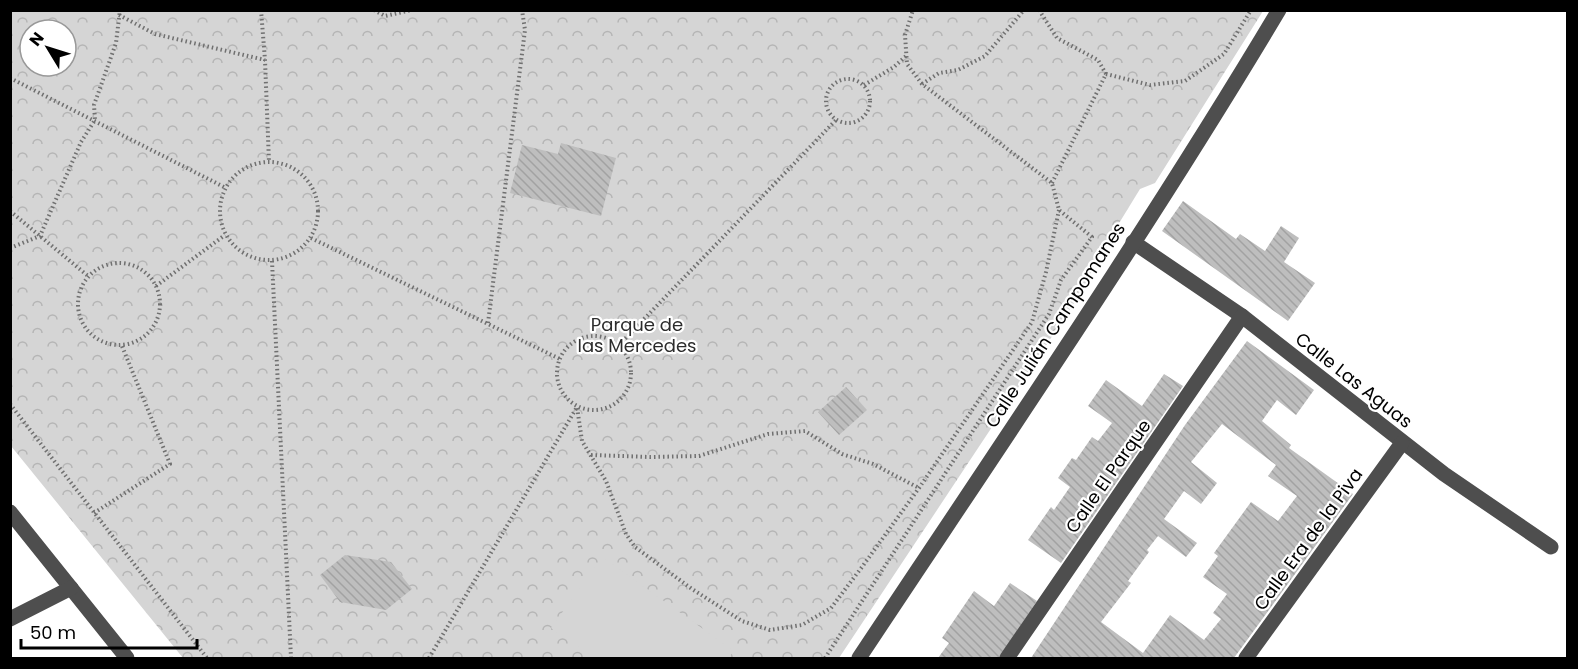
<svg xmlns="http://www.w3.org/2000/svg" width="1578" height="669" viewBox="0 0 1578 669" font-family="Poppins,sans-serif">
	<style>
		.forest { fill: url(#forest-crowns); fill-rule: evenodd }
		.pitch { fill: #d5d5d5 }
		.building { fill: url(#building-back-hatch); fill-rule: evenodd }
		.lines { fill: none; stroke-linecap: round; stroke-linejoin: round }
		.path { stroke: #707070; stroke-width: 4; stroke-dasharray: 1.5 3; stroke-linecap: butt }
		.minor { stroke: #4e4e4e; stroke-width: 15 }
		.labels { text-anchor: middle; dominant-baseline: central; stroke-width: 4.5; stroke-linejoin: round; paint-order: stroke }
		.park-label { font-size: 18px; fill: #2c2c2c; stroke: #fff }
		.street-label { font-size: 18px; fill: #000; stroke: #fff }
	</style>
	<defs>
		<pattern id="forest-crowns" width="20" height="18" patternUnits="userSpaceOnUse" patternTransform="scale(1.5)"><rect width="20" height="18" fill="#d5d5d5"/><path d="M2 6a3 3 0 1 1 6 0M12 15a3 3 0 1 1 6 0" fill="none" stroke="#b5b5b5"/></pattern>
		<pattern id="building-back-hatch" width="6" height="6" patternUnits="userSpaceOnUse" patternTransform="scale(1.5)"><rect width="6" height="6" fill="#bebebe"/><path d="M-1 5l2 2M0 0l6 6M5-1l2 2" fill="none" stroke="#a2a2a2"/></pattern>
	</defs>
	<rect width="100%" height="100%" fill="#fff"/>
	<!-- forest -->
	<path class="forest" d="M10 11H1263L1155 183 1140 189 1094 264 1088 282 839 658H183L11 446ZM30 30H66V66H30Z"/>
	<!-- pitch -->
	<path class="pitch" d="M602 557 734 651 728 658H594L551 628Z"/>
	<!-- building -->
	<g class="building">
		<path d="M561 143 616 158 601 216 510 193 522 145 558 154Z"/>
		<path d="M1183 201 1236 239 1240 234 1265 251 1281 226 1299 238 1284 262 1315 283 1288 321 1162 231Z"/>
		<path d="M1247 341 1314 390 1296 415 1277 400 1262 421 1291 445 1289 448 1353 494 1234 658H1031L1185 425ZM1222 424 1276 465 1268 476 1297 496 1278 521 1251 502 1214 553 1218 556 1203 577 1227 594 1213 613 1221 619 1204 640 1170 615 1143 653 1101 622 1131 583 1128 581 1149 552 1147 550 1158 536 1186 557 1197 543 1164 519 1184 491 1201 504 1217 483 1191 462Z"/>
		<path d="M1164 374 1183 386 1061 563 1028 540 1051 507 1054 510 1070 487 1058 478 1072 458 1076 460 1092 437 1098 441 1112 423 1088 406 1106 380 1142 406Z"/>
		<path d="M846 387 867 410 839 435 818 412Z"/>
		<path d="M345 555 391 562 412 589 386 610 340 602 320 575Z"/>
		<path d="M1010 583 1037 601 999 658H938L949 643 942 638 974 591 994 606Z"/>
	</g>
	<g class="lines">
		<!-- path -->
		<g class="path">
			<path d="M261 10 265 60 269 162"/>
			<path d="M374 10 385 16 412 10"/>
			<path d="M1039 10 1057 38 1098 60 1106 74"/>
			<path d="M119 15 155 34 265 60"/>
			<path d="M10 78 226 188"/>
			<circle cx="848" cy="101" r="22"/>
			<path d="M922 84 939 73 958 70 985 56 1024 10"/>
			<path d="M864 85 894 67 907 55"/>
			<circle cx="269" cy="211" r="49"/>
			<path d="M1052 183 1106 74 1150 85 1185 81 1224 54 1251 10"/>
			<path d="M10 211 88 276"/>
			<path d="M311 238 560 359"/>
			<path d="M10 248 40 236 81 142 95 120 94 105 116 43 120 10"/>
			<path d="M272 261 291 658"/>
			<circle cx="119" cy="304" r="41"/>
			<path d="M156 286 225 235"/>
			<path d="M488 323 525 30 522 10"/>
			<circle cx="594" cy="373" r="37"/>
			<path d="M619 345 836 120"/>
			<path d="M10 404 207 658"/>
			<path d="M591 455 650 457 699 456 768 434 805 431 842 454 873 464 919 488"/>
			<path d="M94 513 170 464 122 346"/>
			<path d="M429 658 577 407 582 441 606 481 626 534 635 547 692 589 742 621 770 630 802 625 831 608 862 567 919 488 1032 322 1046 272 1059 210"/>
			<path d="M825 658 1049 314 1061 280 1092 237 1059 210 1052 183 922 84 907 64 905 35 913 10"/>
		</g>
		<!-- minor -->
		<g class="minor">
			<path d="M1133 242 1242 316 1444 474 1551 547"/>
			<path d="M10 512 127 658"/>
			<path d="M10 619 71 588"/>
			<path d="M859 658C1001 444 1147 231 1279 10"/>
			<path d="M1007 658 1242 316"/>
			<path d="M1246 658 1402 443"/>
		</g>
	</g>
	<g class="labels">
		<!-- park labels -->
		<g class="park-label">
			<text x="637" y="324">Parque de<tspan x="637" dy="21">las Mercedes</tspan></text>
		</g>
		<!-- street labels -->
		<g class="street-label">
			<text transform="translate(1055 325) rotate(-57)">Calle Julián Campomanes</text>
			<text transform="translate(1354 380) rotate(38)">Calle Las Aguas</text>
			<text transform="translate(1108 476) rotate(-55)">Calle El Parque</text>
			<text transform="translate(1308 539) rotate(-54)">Calle Era de la Piva</text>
		</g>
	</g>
	<!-- border -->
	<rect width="1578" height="669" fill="none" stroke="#000000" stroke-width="24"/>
	<!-- north arrow -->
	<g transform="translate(48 48) rotate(308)"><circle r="28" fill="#ffffff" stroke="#999999" stroke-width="1.5"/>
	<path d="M0-4.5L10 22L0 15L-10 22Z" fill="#000000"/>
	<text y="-9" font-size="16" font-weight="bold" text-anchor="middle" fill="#000000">N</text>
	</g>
	<!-- scale -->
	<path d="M21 639v9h176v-9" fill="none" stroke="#000000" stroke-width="3"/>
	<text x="30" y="639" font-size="18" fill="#000000" stroke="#ffffff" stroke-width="4.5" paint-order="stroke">50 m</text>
</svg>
